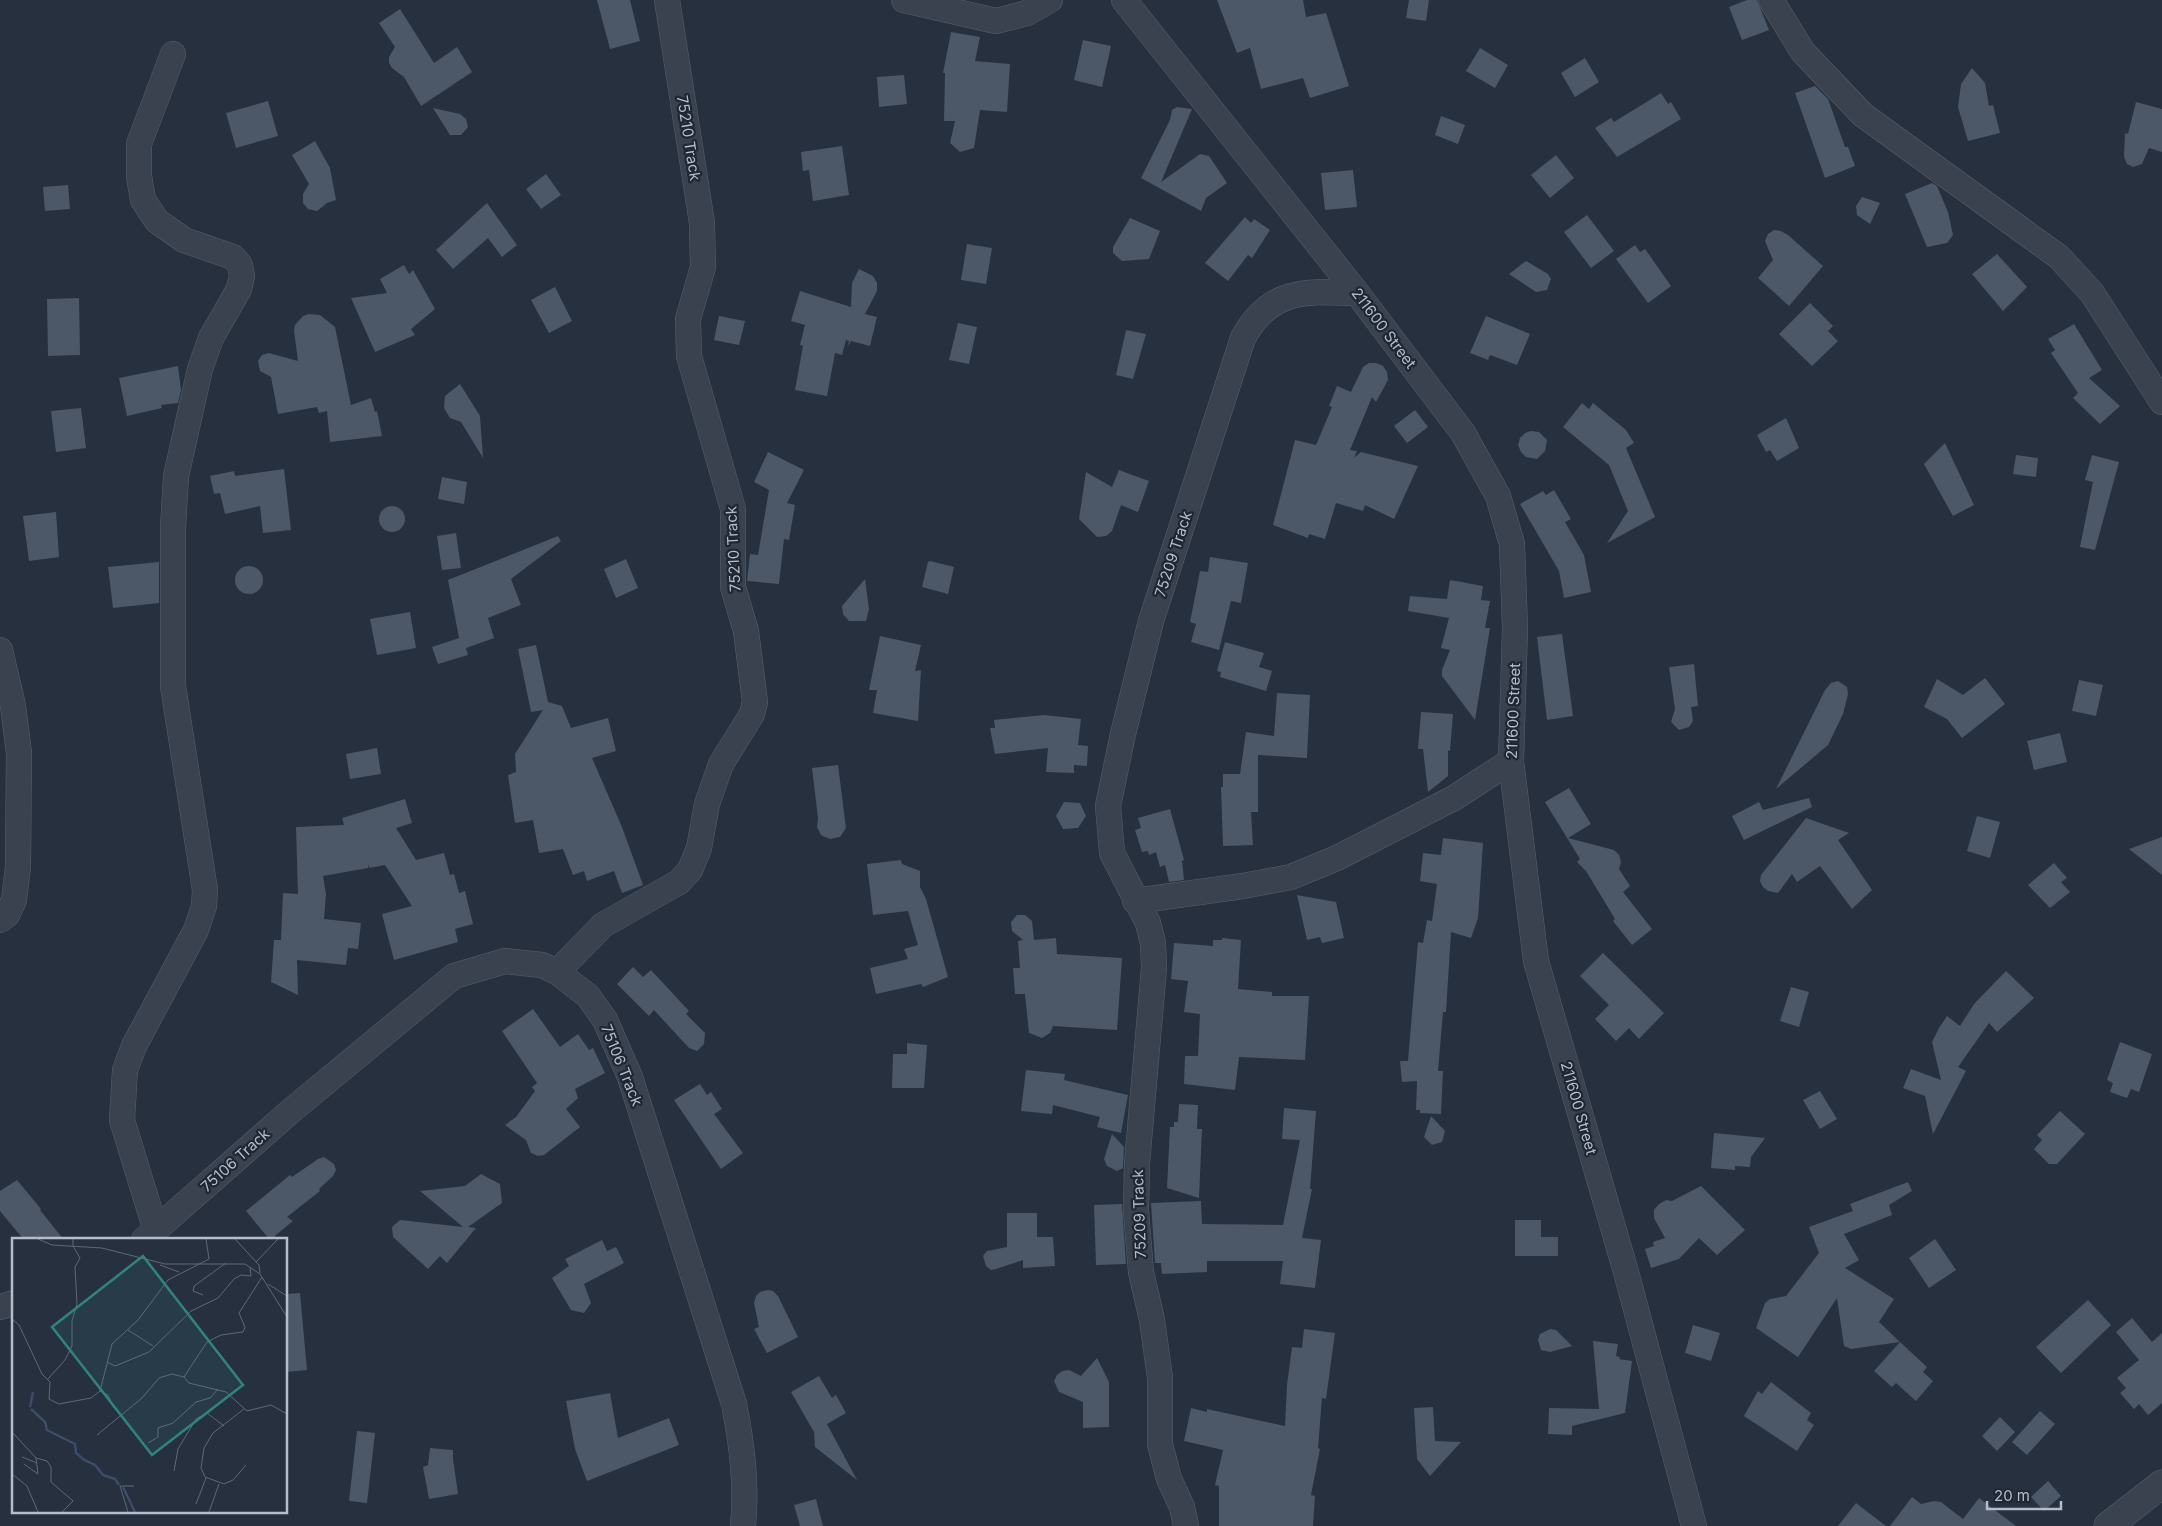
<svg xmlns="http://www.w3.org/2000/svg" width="2162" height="1526" viewBox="0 0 2162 1526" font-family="Inter,sans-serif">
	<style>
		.building { fill: #4c5768 }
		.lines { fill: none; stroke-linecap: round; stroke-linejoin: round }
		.minor-casing { stroke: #58606d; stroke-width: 26 }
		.tertiary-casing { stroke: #58606d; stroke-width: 29 }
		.minor { stroke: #3a424f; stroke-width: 25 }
		.tertiary { stroke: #3a424f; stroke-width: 28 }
		.labels { text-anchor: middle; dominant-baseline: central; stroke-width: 4.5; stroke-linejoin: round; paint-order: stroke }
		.street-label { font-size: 15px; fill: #b6bdca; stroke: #1f2734 }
		.inset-river { fill: none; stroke: #3c4d68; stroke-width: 2.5 }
		.inset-road { fill: none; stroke: #606877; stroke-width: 1 }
		.view { fill: #308480; fill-opacity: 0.15; stroke: #308480; stroke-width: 2.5 }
		.inset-edge { fill: none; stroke: #b6bdca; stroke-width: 2.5 }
	</style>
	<rect width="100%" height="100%" fill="#26303f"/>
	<!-- building -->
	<g class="building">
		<path d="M597 0H630L640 41 610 49Z"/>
		<path d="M1217 0H1303L1306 17 1326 13 1349 86 1310 98 1303 78 1261 89 1250 48 1237 53Z"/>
		<path d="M1409 0H1429L1426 21 1406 18Z"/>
		<path d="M1747 0H1757L1769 30 1742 40 1729 7Z"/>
		<path d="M400 9 434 63 457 47 472 72 421 106 404 77 392 68 389 63V57L395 47 379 23Z"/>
		<path d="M951 32 980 37 975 61 1010 64 1007 112 980 110 974 148 960 152 950 143 955 121H944L945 73H943Z"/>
		<path d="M1083 40 1111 46 1102 87 1074 80Z"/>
		<path d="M1480 48 1508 65 1495 88 1466 71Z"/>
		<path d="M1585 58 1599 82 1575 97 1561 73Z"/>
		<path d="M1972 68 1985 83 1989 106 1993 105 2000 133 1968 141 1958 107 1961 84Z"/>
		<path d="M904 75 907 104 879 107 877 77Z"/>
		<path d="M1815 86 1828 99 1845 147H1848L1855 166 1825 178 1795 93Z"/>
		<path d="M1661 93 1668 104 1671 102 1681 119 1617 157 1595 128 1611 118 1614 122Z"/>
		<path d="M268 101 278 136 236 148 226 113Z"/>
		<path d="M2136 102 2162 109V152L2149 148 2142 164 2133 167 2127 164 2124 157 2125 133 2128 134Z"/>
		<path d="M1177 107 1192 109 1161 182 1200 154 1209 156 1227 183 1206 198 1201 211 1141 178 1170 120 1172 110Z"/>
		<path d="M433 108 460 114 466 119 468 127 461 135H450Z"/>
		<path d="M1441 116 1465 125 1458 144 1435 135Z"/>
		<path d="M315 141 330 168 336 200 327 203 317 211 308 209 303 203V194L309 184 292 155Z"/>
		<path d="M842 146 849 195 813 201 809 170 803 171 801 152Z"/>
		<path d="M1556 155 1574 178 1550 198 1531 175Z"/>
		<path d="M1353 170 1357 207 1325 210 1321 173Z"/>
		<path d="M546 174 561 195 541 209 526 189Z"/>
		<path d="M1932 183 1937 186 1948 212 1953 235 1947 243 1927 247 1905 194Z"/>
		<path d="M68 185 70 209 45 211 43 187Z"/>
		<path d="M1862 197 1880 203 1870 224 1857 215 1856 206Z"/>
		<path d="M487 203 517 245 502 257 488 238 453 269 436 250Z"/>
		<path d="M1587 215 1614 251 1591 268 1564 232Z"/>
		<path d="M1245 217 1251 223 1254 219 1270 230 1252 258 1248 255 1228 281 1205 263Z"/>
		<path d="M1130 218 1160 231 1149 259 1122 261 1113 253V247Z"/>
		<path d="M1774 230 1781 231 1788 235 1823 266 1789 306 1758 278 1773 260 1765 241 1768 234Z"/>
		<path d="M967 244 992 248 986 284 961 280Z"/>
		<path d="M1635 245 1640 252 1645 249 1671 286 1648 303 1616 259Z"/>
		<path d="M1997 254 2027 287 2003 311 1972 274Z"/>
		<path d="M1526 261 1548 274 1551 279 1547 290 1536 292 1509 274Z"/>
		<path d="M404 265 409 274 413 270 435 309 411 329 415 335 375 352 351 298 387 293 380 279Z"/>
		<path d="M859 269 873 276 877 283V291L865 314 877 317 870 346 851 341 848 346 849 341 846 340 842 355 835 353 827 396 795 390 803 346 800 345 805 325 791 321 800 291 851 307 852 283Z"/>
		<path d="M555 287 572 321 549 333 531 300Z"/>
		<path d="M79 298 80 355 48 356 47 299Z"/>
		<path d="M1810 303 1833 326 1828 331 1838 341 1812 366 1779 334Z"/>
		<path d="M309 314 320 315 335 327 351 405 371 398 375 412 377 411 382 436 330 442 327 411 319 413 317 407 278 414 271 377 260 371 258 361 262 355 269 353 298 361 294 331 295 325 303 316Z"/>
		<path d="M719 316 745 321 739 345 714 340Z"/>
		<path d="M1486 316 1530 334 1517 365 1490 355 1488 360 1470 353Z"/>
		<path d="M958 323 977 327 969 364 949 360Z"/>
		<path d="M2074 324 2102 370 2089 378 2120 406 2100 424 2073 398 2078 393 2051 353 2055 350 2048 339Z"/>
		<path d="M1126 330 1146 334 1133 379 1116 375Z"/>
		<path d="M1369 363H1376L1383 366 1387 372 1388 380 1376 402 1372 397 1350 450 1357 451 1354 458 1361 452 1418 466 1394 519 1365 505 1363 511 1336 503 1325 539 1309 534 1308 538 1273 525 1295 440 1316 445 1332 407 1329 406 1337 386 1351 392 1363 367Z"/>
		<path d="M178 366 181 390 178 403 161 405 162 408 127 416 119 378Z"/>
		<path d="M460 384 480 416 483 458 461 422 450 418 444 408 445 396Z"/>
		<path d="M1582 403 1589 409 1593 403 1626 430 1634 443 1626 448 1655 517 1607 543 1628 511 1609 465 1563 427Z"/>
		<path d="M81 408 86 448 56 452 51 411Z"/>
		<path d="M1415 410 1428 427 1407 443 1394 426Z"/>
		<path d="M1786 418 1799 448 1777 461 1770 450 1766 452 1757 435Z"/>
		<path d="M1531 431 1539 432 1547 440 1545 451 1537 459 1526 457 1521 452 1518 445 1520 438 1525 433Z"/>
		<path d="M1945 443 1974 505 1953 516 1924 464Z"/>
		<path d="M768 452 804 470 787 503 795 505 789 540 784 539 779 584 747 581 750 554 758 555 769 490 754 482Z"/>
		<path d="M2016 455 2038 458 2036 477 2013 474Z"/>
		<path d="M2092 455 2119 462 2095 550 2080 547 2093 482 2085 480Z"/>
		<path d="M284 469 291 530 263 533 260 506 225 514 220 493 214 494 210 476 234 471 235 476Z"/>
		<path d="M1119 470 1149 481 1138 512 1121 505 1112 531 1106 536 1097 537 1079 519 1086 472 1112 487Z"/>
		<path d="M442 477 467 482 464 504 438 499Z"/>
		<path d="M1554 490 1571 519 1565 522 1584 555 1591 592 1564 598 1559 571 1520 504 1543 491 1546 495Z"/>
		<circle cx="392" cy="519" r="13"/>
		<path d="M56 512 59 557 29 561 23 516Z"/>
		<path d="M456 533 461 568 442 570 437 536Z"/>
		<path d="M558 536 561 541 511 579 521 605 488 618 494 638 466 648 468 655 438 664 432 647 459 638 448 580Z"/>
		<path d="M1210 557 1248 563 1241 603 1231 601 1219 650 1191 642 1196 624 1190 622 1200 571 1208 572Z"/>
		<path d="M626 559 638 588 616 598 604 569Z"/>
		<path d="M930 561 954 567 948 594 922 587 928 562Z"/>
		<path d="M159 562V603L113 608 108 567Z"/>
		<circle cx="249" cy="580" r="14"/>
		<path d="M865 579 869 609 866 621H849L843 614 842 606Z"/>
		<path d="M1450 580 1483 586 1481 600 1490 601 1485 628H1490L1475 720 1442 676V670L1450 650 1441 648 1449 618 1408 611 1410 596 1447 599Z"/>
		<path d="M410 612 416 648 377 655 370 619Z"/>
		<path d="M1562 634 1573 716 1547 720 1537 637Z"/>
		<path d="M880 636 921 645 915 671 921 670 918 721 873 713 877 690H869Z"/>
		<path d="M1225 642 1264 653 1259 667 1272 671 1266 691 1220 677 1221 672 1217 671Z"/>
		<path d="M536 645 548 702 562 706 571 728 608 718 616 751 592 758 622 827 643 885 622 893 614 871 587 881 584 871 573 875 563 849 539 853 533 820 515 823 508 775 516 772 515 754 543 710 531 712 518 649Z"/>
		<path d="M1694 664 1698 706 1691 707 1693 721 1689 727 1679 730 1671 722 1675 709 1669 667Z"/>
		<path d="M1985 678 2005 704 1962 738 1947 719 1924 707 1937 679 1963 695Z"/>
		<path d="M2079 680 2103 685 2096 716 2072 711Z"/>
		<path d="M1838 681 1847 687 1848 694 1843 714 1828 745 1776 789 1825 690 1831 683Z"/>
		<path d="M1277 693 1310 695 1307 758 1258 755V812H1251L1253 845 1223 846 1221 787H1223V774H1240L1246 732 1274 736Z"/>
		<path d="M1421 712 1453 714 1450 751 1448 750V776L1428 792 1423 749H1418Z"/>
		<path d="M1044 715 1081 719 1078 745 1088 746 1087 766 1074 765V773L1046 772 1048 748 995 754 990 728H995L994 720Z"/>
		<path d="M2060 733 2067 762 2034 770 2027 741Z"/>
		<path d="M377 748 381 774 350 779 346 754Z"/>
		<path d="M838 765 846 828 840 837 830 839 821 835 817 827 818 818 812 768Z"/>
		<path d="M1569 788 1591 824 1568 838 1614 850 1619 855 1621 862 1619 869 1630 886 1623 892 1652 929 1632 945 1613 921 1615 919 1586 871 1577 862 1580 859 1545 802Z"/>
		<path d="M1809 798 1812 807 1744 840 1732 816 1759 802 1763 810Z"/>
		<path d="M405 799 412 823 396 828 416 860 444 853 450 875 454 874 459 893 465 891 473 924 455 929 458 942 394 960 382 914 412 906 385 865 369 868 368 864V868L323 876 326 894 324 919 361 923 358 949 348 948 346 965 297 960 298 995 271 982 274 940H281L283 893 298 894 296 827 344 825 342 818Z"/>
		<path d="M1064 802 1080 803 1086 816 1078 828 1063 829 1056 816Z"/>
		<path d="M1170 809 1184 860 1182 861 1184 880 1169 882 1165 865 1160 867 1156 852 1149 855 1148 851 1142 852 1135 830 1141 828 1138 818Z"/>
		<path d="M1977 816 2000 822 1990 858 1967 851Z"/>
		<path d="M1806 818 1849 833 1838 840 1872 890 1852 909 1820 866 1797 882 1792 874 1778 893 1768 891 1763 887 1760 881 1761 875Z"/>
		<path d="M2162 837V875L2129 849Z"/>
		<path d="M1443 838 1483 843 1478 918 1471 938 1451 932 1446 1012H1443L1438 1071H1443L1441 1114 1420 1113V1110H1416L1417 1081 1402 1082 1400 1061H1408L1418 942 1423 943 1427 920 1432 921 1437 884 1420 881 1423 853 1441 855Z"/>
		<path d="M901 860 902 864 920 871V887L926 899 948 977 923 987 921 984 876 994 870 968 908 959 904 949 918 945 908 911 873 915 867 864Z"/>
		<path d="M2054 863 2067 878 2061 882 2070 892 2050 908 2028 885Z"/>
		<path d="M1297 895 1336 902 1344 938 1322 943 1320 937 1307 940Z"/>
		<path d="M1017 915H1025L1032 921 1034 940 1056 938 1057 954 1122 958 1117 1030 1053 1026 1050 1033 1042 1038 1029 1033 1025 994H1015L1013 968H1020L1018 941 1023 940 1012 931 1011 922Z"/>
		<path d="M1222 938 1241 940 1238 989 1272 992V996H1309L1305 1060 1239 1057 1235 1090 1184 1084 1185 1056H1198L1200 1014 1184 1012 1188 981 1171 979 1174 943 1213 946V940H1222Z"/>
		<path d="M1603 953 1664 1013 1639 1039 1629 1028 1616 1041 1595 1019 1609 1005 1580 976Z"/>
		<path d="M633 967 643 977 651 970 689 1011 686 1014 705 1033 704 1044 697 1051 689 1048 654 1010 649 1016 617 984Z"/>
		<path d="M2006 971 2034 998 1997 1032 1989 1023 1958 1067 1966 1071 1933 1134 1925 1096 1903 1088 1911 1069 1941 1080 1932 1042 1939 1028 1947 1016 1960 1026 1974 1004Z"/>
		<path d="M1791 987 1809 992 1799 1027 1780 1021Z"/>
		<path d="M533 1009 560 1047 578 1034 589 1050 593 1048 605 1073 575 1089 578 1098 566 1109 580 1127 544 1155 538 1156 531 1153 526 1140 505 1125 516 1117 535 1091 532 1087 537 1083 502 1031Z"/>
		<path d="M2120 1042 2152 1054 2139 1092 2131 1089 2127 1098 2110 1092 2113 1083 2107 1080Z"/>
		<path d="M907 1043 927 1045 924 1088H892L893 1054H907Z"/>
		<path d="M1026 1070 1065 1074 1064 1080 1128 1095 1121 1133 1097 1127 1100 1117 1053 1105 1052 1114 1021 1111Z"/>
		<path d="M700 1084 707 1095 711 1092 722 1109 714 1114 743 1153 721 1169 674 1100Z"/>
		<path d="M1820 1091 1837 1119 1820 1129 1803 1100Z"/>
		<path d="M1179 1104 1198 1105 1197 1129H1202L1199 1198 1167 1188 1170 1127H1174V1122H1178Z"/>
		<path d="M1284 1108 1316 1111 1310 1189H1312L1302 1238 1321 1240 1315 1288 1280 1284 1283 1261H1207V1272L1162 1274 1161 1263H1155L1151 1203 1201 1201 1202 1224 1283 1225 1300 1140 1282 1139Z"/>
		<path d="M2060 1111 2085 1134 2057 1164H2049L2034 1149 2042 1140 2037 1135Z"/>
		<path d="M1431 1116 1445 1131 1442 1142 1432 1145 1424 1137Z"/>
		<path d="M1714 1133 1765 1138 1751 1157 1750 1167 1735 1166V1170L1711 1168Z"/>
		<path d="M1112 1134 1124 1147 1123 1168 1117 1171 1107 1166 1104 1159Z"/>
		<path d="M324 1157 334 1164 336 1170 333 1176 319 1189 320 1191 287 1217 293 1221 270 1240 246 1211 290 1175 292 1177 318 1159Z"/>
		<path d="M481 1174 500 1184 502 1203 468 1227 476 1228 447 1263 440 1256 428 1269 393 1237 392 1227 400 1220 463 1227 420 1191 465 1186Z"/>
		<path d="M17 1180 41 1209 40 1210 64 1240H24L0 1211V1191Z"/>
		<path d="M1908 1182 1912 1191 1889 1205 1892 1215 1844 1234 1859 1260 1845 1268 1894 1299 1879 1322 1900 1342 1851 1349 1844 1346 1837 1298 1798 1357 1756 1328 1765 1303 1770 1299 1786 1296 1819 1253 1809 1227 1853 1211 1850 1204Z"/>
		<path d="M1701 1186 1745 1230 1717 1255 1699 1238 1679 1259 1651 1268 1645 1249 1654 1246 1653 1242 1665 1238 1654 1218V1210L1659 1204 1666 1200 1672 1201Z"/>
		<path d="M1122 1204 1126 1264 1096 1265 1094 1205Z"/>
		<path d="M1007 1213H1037V1237H1053L1055 1266 1023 1268V1260L996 1269 991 1270 986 1266 983 1256 987 1251 1007 1247Z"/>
		<path d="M1515 1220H1541V1237H1558V1256H1515Z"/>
		<path d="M1935 1239 1956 1270 1929 1288 1909 1258Z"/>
		<path d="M602 1240 607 1251 616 1247 624 1263 584 1284 591 1303 584 1313 571 1310 552 1278 569 1266 565 1259Z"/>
		<path d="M767 1290 773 1291 778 1296 798 1337 767 1353 754 1329 759 1327 754 1303 756 1296 760 1292Z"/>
		<path d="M300 1293 307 1370 286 1372V1294Z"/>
		<path d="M2088 1300 2111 1325 2061 1373 2036 1347Z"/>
		<path d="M2132 1318 2152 1342 2162 1333V1403L2148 1415 2139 1404 2134 1409 2120 1393 2126 1388 2117 1378 2139 1360 2116 1332Z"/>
		<path d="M1693 1325 1720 1333 1711 1361 1685 1353Z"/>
		<path d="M1304 1329 1335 1333 1326 1399 1322 1398 1318 1448 1320 1449 1311 1495 1315 1496 1313 1526H1219V1486L1215 1485 1223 1450 1184 1441 1191 1408 1207 1412V1409L1285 1426 1287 1385 1292 1347 1302 1348Z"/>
		<path d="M1550 1329 1556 1330 1572 1346 1550 1352 1541 1350 1538 1340 1540 1334Z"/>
		<path d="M1593 1341 1618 1344 1616 1356 1620 1357 1619 1359 1632 1361 1625 1413 1572 1426V1435L1548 1434 1549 1408 1599 1409Z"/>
		<path d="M1900 1342 1927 1367 1923 1372 1933 1381 1916 1401 1896 1383 1892 1387 1874 1371Z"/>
		<path d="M1097 1358 1109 1382V1427L1083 1428V1402L1059 1392 1054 1381 1057 1375 1062 1371 1069 1370 1081 1376Z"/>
		<path d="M819 1376 832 1398 836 1395 846 1413 827 1424 857 1480 815 1447 814 1432 791 1392Z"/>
		<path d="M1771 1382 1811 1413 1807 1420 1814 1425 1797 1451 1744 1416 1758 1391 1762 1394Z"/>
		<path d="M610 1393 618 1438 669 1418 679 1445 587 1481 575 1449 566 1401Z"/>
		<path d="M1433 1407 1435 1441 1461 1442 1430 1476 1417 1459 1414 1408Z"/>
		<path d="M2040 1411 2055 1424 2027 1455 2012 1442Z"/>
		<path d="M2000 1417 2015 1432 1997 1451 1982 1436Z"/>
		<path d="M357 1431 375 1433 367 1503 349 1501Z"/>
		<path d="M430 1448 453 1450V1459L458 1494 429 1499 423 1467 428 1465Z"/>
		<path d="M2048 1481 2061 1496 2044 1511 2031 1497Z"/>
		<path d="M1912 1497 1921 1504 1934 1501 1941 1502 1963 1519 1979 1498 2016 1526H1890Z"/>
		<path d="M816 1499 823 1526H800L794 1505Z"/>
		<path d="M1856 1503 1886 1526H1838Z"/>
	</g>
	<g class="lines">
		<defs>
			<g id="minor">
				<path d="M904 0 996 21 1027 13 1050 0"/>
				<path d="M1124 0 1357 293 1463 433 1498 496 1512 544 1515 628 1511 761 1536 961 1626 1272 1694 1526"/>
				<path d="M1771 0 1803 52 1863 115 2059 257 2092 293 2162 402"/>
				<path d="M0 650 13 706 19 753 18 867 14 900 7 915 0 920"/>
				<path d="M1135 901 1243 886 1291 877 1337 858 1454 798 1511 761"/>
				<path d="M557 972 603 925 679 882 690 870 699 848 707 804 721 764 752 714 755 702 746 631 733 587V509L689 356 688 319 703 267 702 223 667 0"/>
				<path d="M156 1231 122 1120 125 1070 134 1046 196 930 204 906 205 890 173 686V528L176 476 200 369 211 338 239 289 242 276 240 265 233 257 184 240 157 221 143 200 139 176V144L173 54"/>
				<path d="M144 1240 292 1110 454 976 505 961 542 965 557 972 588 996 605 1020 630 1077 734 1404C742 1445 747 1484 743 1526"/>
				<path d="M0 1307 14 1303"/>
				<path d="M1186 1526 1182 1507 1169 1479 1160 1444V1378L1152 1320 1141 1272 1136 1210 1137 1163 1154 968 1153 943 1148 923 1112 853 1108 806 1123 734 1151 621 1243 338C1270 288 1306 291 1357 293"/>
			</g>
			<path id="tertiary" d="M2108 1526 2162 1484"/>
		</defs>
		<!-- minor casing -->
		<use href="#minor" class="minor-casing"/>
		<!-- tertiary casing -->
		<use href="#tertiary" class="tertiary-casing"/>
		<!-- minor -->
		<use href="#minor" class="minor"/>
		<!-- tertiary -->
		<use href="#tertiary" class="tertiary"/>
	</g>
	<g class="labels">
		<!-- street labels -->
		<g class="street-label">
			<text transform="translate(689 138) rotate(81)">75210 Track</text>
			<text transform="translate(1384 328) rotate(53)">211600 Street</text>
			<text transform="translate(733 549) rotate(-93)">75210 Track</text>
			<text transform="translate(1173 554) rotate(-72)">75209 Track</text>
			<text transform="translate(1513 711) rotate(-88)">211600 Street</text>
			<text transform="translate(622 1065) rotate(68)">75106 Track</text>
			<text transform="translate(1579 1108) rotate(74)">211600 Street</text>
			<text transform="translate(235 1160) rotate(-42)">75106 Track</text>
			<text transform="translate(1139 1214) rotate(-92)">75209 Track</text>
		</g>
	</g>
	<!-- overview -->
	<g transform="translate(12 1238)">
		<rect width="275" height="275" fill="#26303f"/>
		<path class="inset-river" d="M18 169 21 154M19 171 33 184 35 192 63 206 64 215 72 222 83 227 91 237 103 241 107 247M111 249 123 274"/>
		<path class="inset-road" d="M26 1 40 7 90 10 153 26H233L248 36 275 79M223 1 247 27 248 35M244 24 266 1M148 27 167 34M250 39 227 75 233 89 231 94 209 97 195 104 172 139 177 145 214 154 235 173 259 167 275 176M256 46 275 58M191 57 181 53 182 48 214 25M0 81 7 87 30 136 38 144 37 161 47 166 79 160 88 153 100 106 126 82 156 42 197 21 194 1M116 92 141 108M95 124 103 128 137 114 179 73 206 60 222 41 229 37 239 38 238 29M35 142 53 122 60 108V83L65 66 63 29 68 20 61 8V1M88 153 96 157 102 170M232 171 201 195 192 210 189 230 193 239 212 246 221 242 234 227M0 194 24 220 35 223 39 229V244L61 263 50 274M85 197 130 160 147 140 160 136 172 139M136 205 146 199V190L161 185 184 164 198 160 206 151M10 219 25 225M12 226 26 236 24 220M162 233 166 211 184 181 195 175 212 188M0 236 15 248 26 274M184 266 194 240M116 274 108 248H122M197 274 207 246"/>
		<path class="view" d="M131 18 231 147 140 217 40 89Z"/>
		<rect width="275" height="275" class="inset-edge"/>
	</g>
	<!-- scale -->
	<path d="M1987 1501v8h74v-8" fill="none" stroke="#b6bdca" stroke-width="2.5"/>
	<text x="1994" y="1501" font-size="15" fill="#b6bdca" stroke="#1f2734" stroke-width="4" paint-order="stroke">20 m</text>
</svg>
